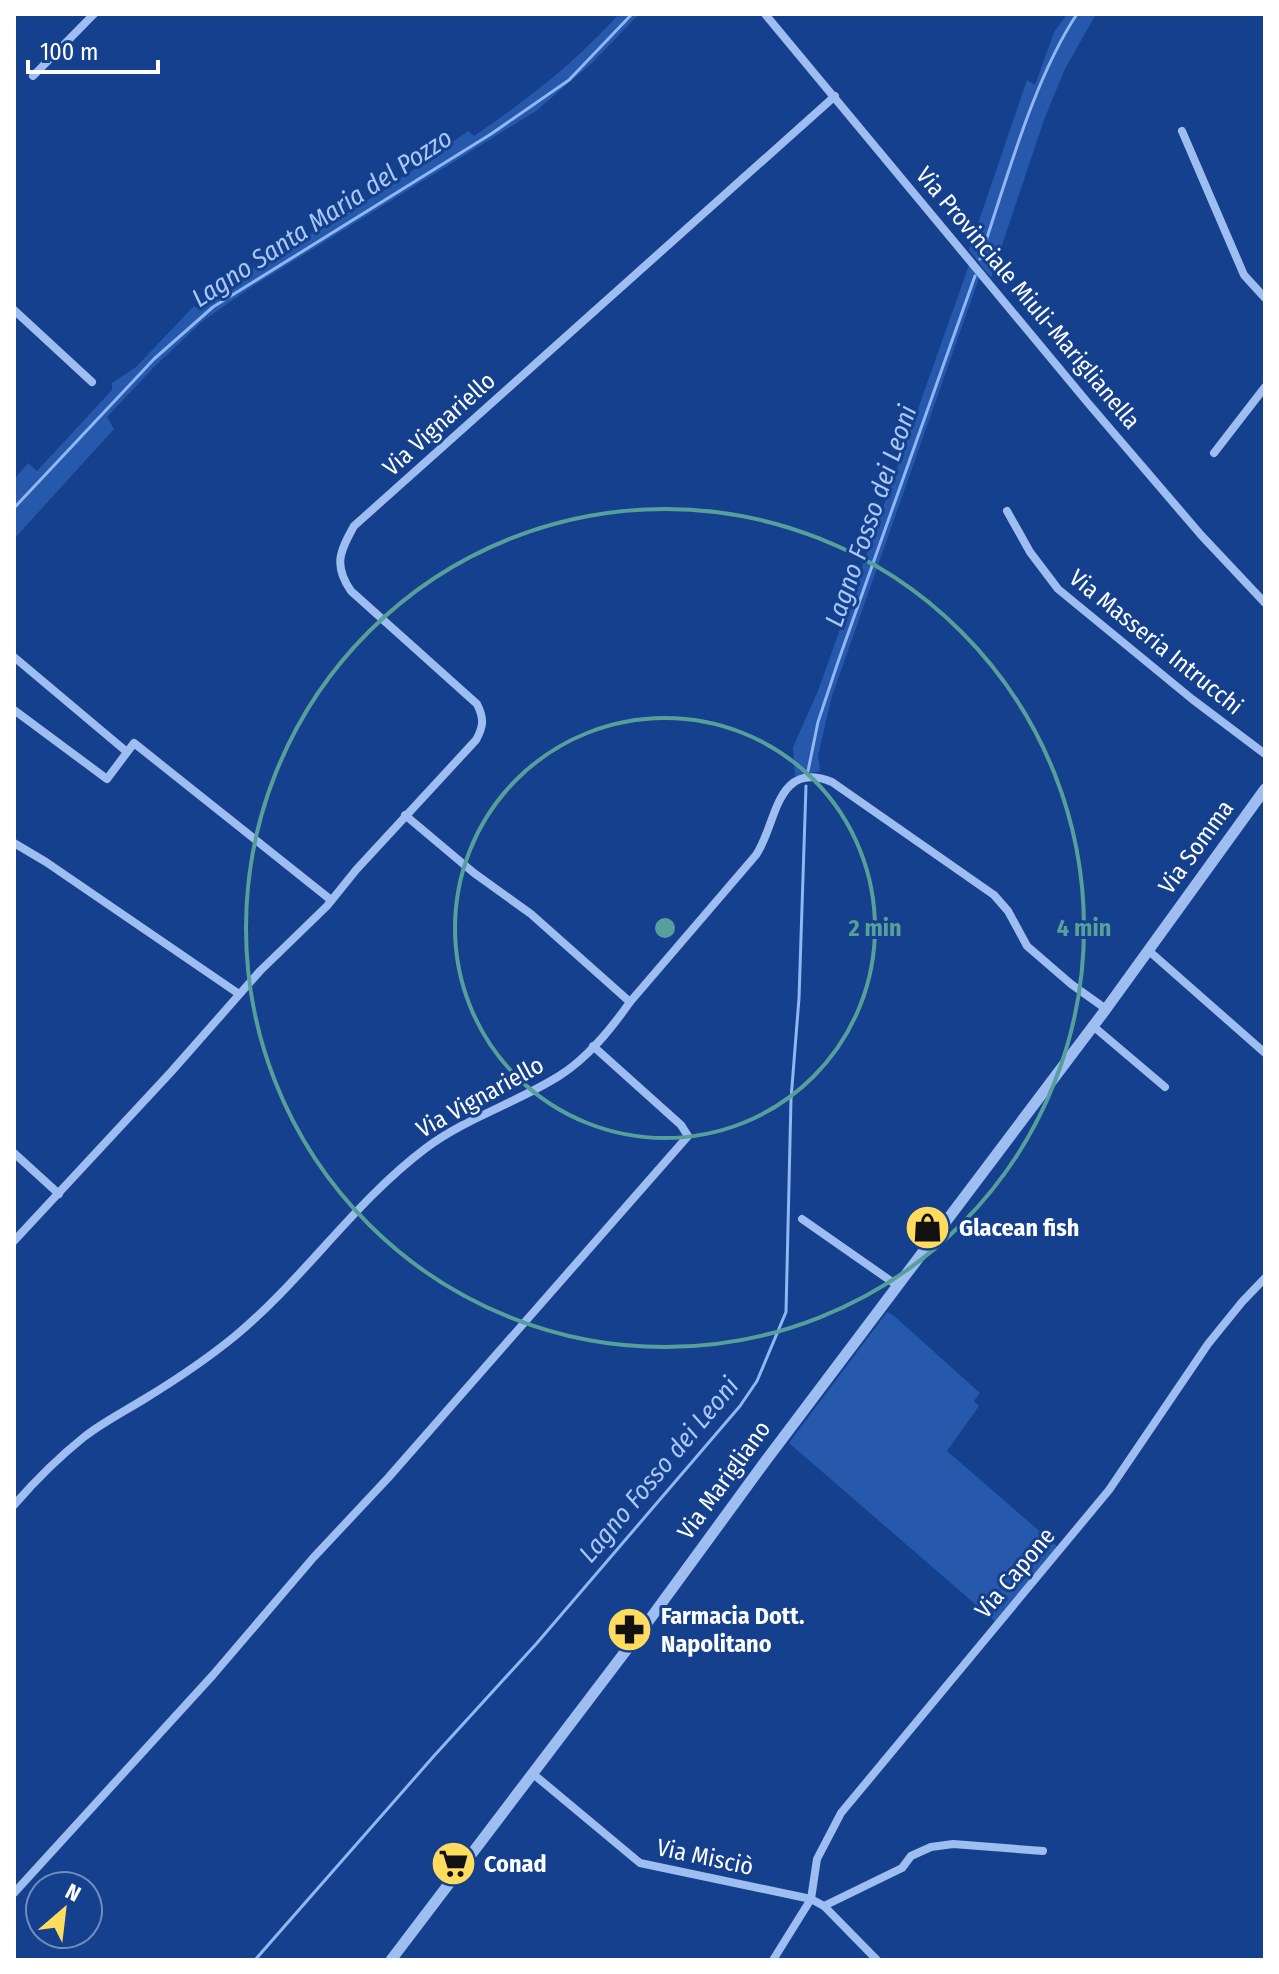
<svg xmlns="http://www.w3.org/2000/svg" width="1279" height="1974" viewBox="0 0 1279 1974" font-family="'Fira Sans Condensed',sans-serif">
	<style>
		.green { fill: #2659ac }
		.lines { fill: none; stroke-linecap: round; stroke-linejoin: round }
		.stream { stroke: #90b7f4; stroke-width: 3 }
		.minor { stroke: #9ebdf0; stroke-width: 8 }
		.tertiary { stroke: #9ebdf0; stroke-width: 11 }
		.ring { fill: none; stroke: #579f9a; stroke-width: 4 }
		.labels { text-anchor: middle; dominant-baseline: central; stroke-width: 6; stroke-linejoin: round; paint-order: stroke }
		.street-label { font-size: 24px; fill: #fff; stroke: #14408d }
		.poi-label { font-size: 24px; font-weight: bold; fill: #fff; stroke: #14408d; text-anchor: start }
		.water-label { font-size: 26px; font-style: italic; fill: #a9c8f8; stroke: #14408d }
		.centre { fill: #579f9a; stroke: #14408d; stroke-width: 4 }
		.ring-label { font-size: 24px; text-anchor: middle; font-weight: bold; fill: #579f9a; stroke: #14408d; stroke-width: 6; stroke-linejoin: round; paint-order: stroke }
	</style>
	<rect width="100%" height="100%" fill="#14408d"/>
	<!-- green -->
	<g class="green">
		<path d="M619 14H639L593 62 536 111 250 288 204 320 155 366 107 417 114 429 14 539V480L28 463 37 471 112 390V383L136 367 194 306 199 309 217 289 383 191 468 131 474 136C527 100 576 62 619 14Z"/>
		<path d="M1067 14H1096L1065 69 1045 117 991 278 969 250 1027 80 1035 85 1054 32Z"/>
		<path d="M969 265 979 278 832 696 818 755 820 771 795 777 793 747 818 691Z"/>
		<path d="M887 1312 893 1315 980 1393 974 1401 979 1406 947 1451 1059 1548 997 1623 789 1443Z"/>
	</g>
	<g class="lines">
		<!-- stream -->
		<g class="stream">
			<path d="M980 259C1006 182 1033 80 1077 14"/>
			<path d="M14 508 154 359 213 307 491 134 569 80 632 14"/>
			<path d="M808 771 818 722 838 662 975 276"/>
			<path d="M255 1960 433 1757 537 1643 740 1406 757 1381 786 1312 791 1099 799 998 806 786"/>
		</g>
		<!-- minor -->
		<g class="minor">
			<path d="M765 14 1088 403 1201 535 1265 603"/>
			<path d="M33 76 94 14"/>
			<path d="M1182 131 1244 275 1265 298"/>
			<path d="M14 310 92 382"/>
			<path d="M1214 453 1265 387"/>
			<path d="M1007 511 1030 552 1058 589 1192 699 1265 754"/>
			<path d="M14 657 127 752"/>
			<path d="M14 710 107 779 134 743 331 900"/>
			<path d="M14 843 46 862 239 994"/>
			<path d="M1149 951 1265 1053"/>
			<path d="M630 1002 756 855C777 825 775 759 832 782L994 895 1008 911 1027 946 1071 984 1106 1009"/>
			<path d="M1093 1026 1165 1087"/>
			<path d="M14 1153 59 1194"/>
			<path d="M802 1219 898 1286"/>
			<path d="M14 1241 171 1072 260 971 327 906 356 870 476 740C484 726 484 718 477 704L351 591C333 565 340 551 354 526L835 96"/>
			<path d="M14 1505C35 1481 59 1457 84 1437 103 1422 125 1411 146 1398 177 1379 207 1359 235 1336 304 1279 354 1202 426 1148 466 1118 516 1103 559 1076 588 1058 611 1029 630 1002L531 914 474 873 405 815"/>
			<path d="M532 1773 640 1863 811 1899 824 1906 877 1960"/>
			<path d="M14 1893 213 1675 313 1558 388 1478 688 1136 681 1125 593 1046"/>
			<path d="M824 1906 902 1868 911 1856 931 1847 953 1844 1043 1851"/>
			<path d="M773 1960 811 1899 817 1859 841 1813 1109 1490 1208 1344 1242 1302 1265 1278"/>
		</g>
		<!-- tertiary -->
		<path class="tertiary" d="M391 1960 650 1619 764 1463 1106 1009 1265 789"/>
	</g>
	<!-- distance rings -->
	<g class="ring">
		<circle cx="665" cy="928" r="210"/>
		<circle cx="665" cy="928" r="419"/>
	</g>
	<!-- icons -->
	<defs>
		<symbol id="shop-disc" viewBox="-11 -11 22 22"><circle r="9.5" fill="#ffdc5d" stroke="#14408d"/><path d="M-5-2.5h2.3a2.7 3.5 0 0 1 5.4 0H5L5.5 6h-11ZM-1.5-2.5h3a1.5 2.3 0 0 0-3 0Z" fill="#111"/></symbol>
		<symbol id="pharmacy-disc" viewBox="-11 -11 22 22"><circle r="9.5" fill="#ffdc5d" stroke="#14408d"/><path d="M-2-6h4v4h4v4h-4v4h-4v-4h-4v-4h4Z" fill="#111"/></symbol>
		<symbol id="supermarket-disc" viewBox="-11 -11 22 22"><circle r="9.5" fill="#ffdc5d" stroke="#14408d"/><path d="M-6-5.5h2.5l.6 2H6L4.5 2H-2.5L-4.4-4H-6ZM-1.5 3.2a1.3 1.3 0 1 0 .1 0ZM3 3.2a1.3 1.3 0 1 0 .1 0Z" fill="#111"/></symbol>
	</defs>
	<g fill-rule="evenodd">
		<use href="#shop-disc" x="902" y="1202" width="51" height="51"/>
		<use href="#pharmacy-disc" x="604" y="1604" width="51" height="51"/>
		<use href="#supermarket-disc" x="428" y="1838" width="51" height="51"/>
	</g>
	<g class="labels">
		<!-- street labels -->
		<g class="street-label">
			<text transform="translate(1028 298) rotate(50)">Via Provinciale Miuli-Mariglianella</text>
			<text transform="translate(439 424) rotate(-42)">Via Vignariello</text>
			<text transform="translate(1156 642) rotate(39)">Via Masseria Intrucchi</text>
			<text transform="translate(1196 847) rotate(-54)">Via Somma</text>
			<text transform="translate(480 1097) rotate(-29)">Via Vignariello</text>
			<text transform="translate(724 1480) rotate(-54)">Via Marigliano</text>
			<text transform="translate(1015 1573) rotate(-50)">Via Capone</text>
			<text transform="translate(705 1857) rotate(12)">Via Misciò</text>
		</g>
		<!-- poi labels -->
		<g class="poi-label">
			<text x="959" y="1228">Glacean fish</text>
			<text x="661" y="1616">Farmacia Dott.<tspan x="661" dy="28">Napolitano</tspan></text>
			<text x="484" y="1864">Conad</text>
		</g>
		<!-- water labels -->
		<g class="water-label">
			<text transform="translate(322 218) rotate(-33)">Lagno Santa Maria del Pozzo</text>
			<text transform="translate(871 516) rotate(-71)">Lagno Fosso dei Leoni</text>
			<text transform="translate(659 1470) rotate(-50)">Lagno Fosso dei Leoni</text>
		</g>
	</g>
	<circle cx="665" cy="928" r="12" class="centre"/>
	<g class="ring-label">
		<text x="875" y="936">2 min</text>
		<text x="1084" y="936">4 min</text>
	</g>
	<!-- border -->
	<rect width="1279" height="1974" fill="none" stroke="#ffffff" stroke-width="32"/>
	<!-- north arrow -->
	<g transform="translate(64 1910) rotate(28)"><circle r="38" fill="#14408d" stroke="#728cbb" stroke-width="2"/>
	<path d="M0-6L14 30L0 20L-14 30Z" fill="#ffdc5d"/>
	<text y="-12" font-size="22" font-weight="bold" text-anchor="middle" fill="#ffffff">N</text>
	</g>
	<!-- scale -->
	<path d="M28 60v12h130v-12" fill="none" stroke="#ffffff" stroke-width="4"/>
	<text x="40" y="60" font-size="24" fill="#ffffff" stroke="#14408d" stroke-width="6" paint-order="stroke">100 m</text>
</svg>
